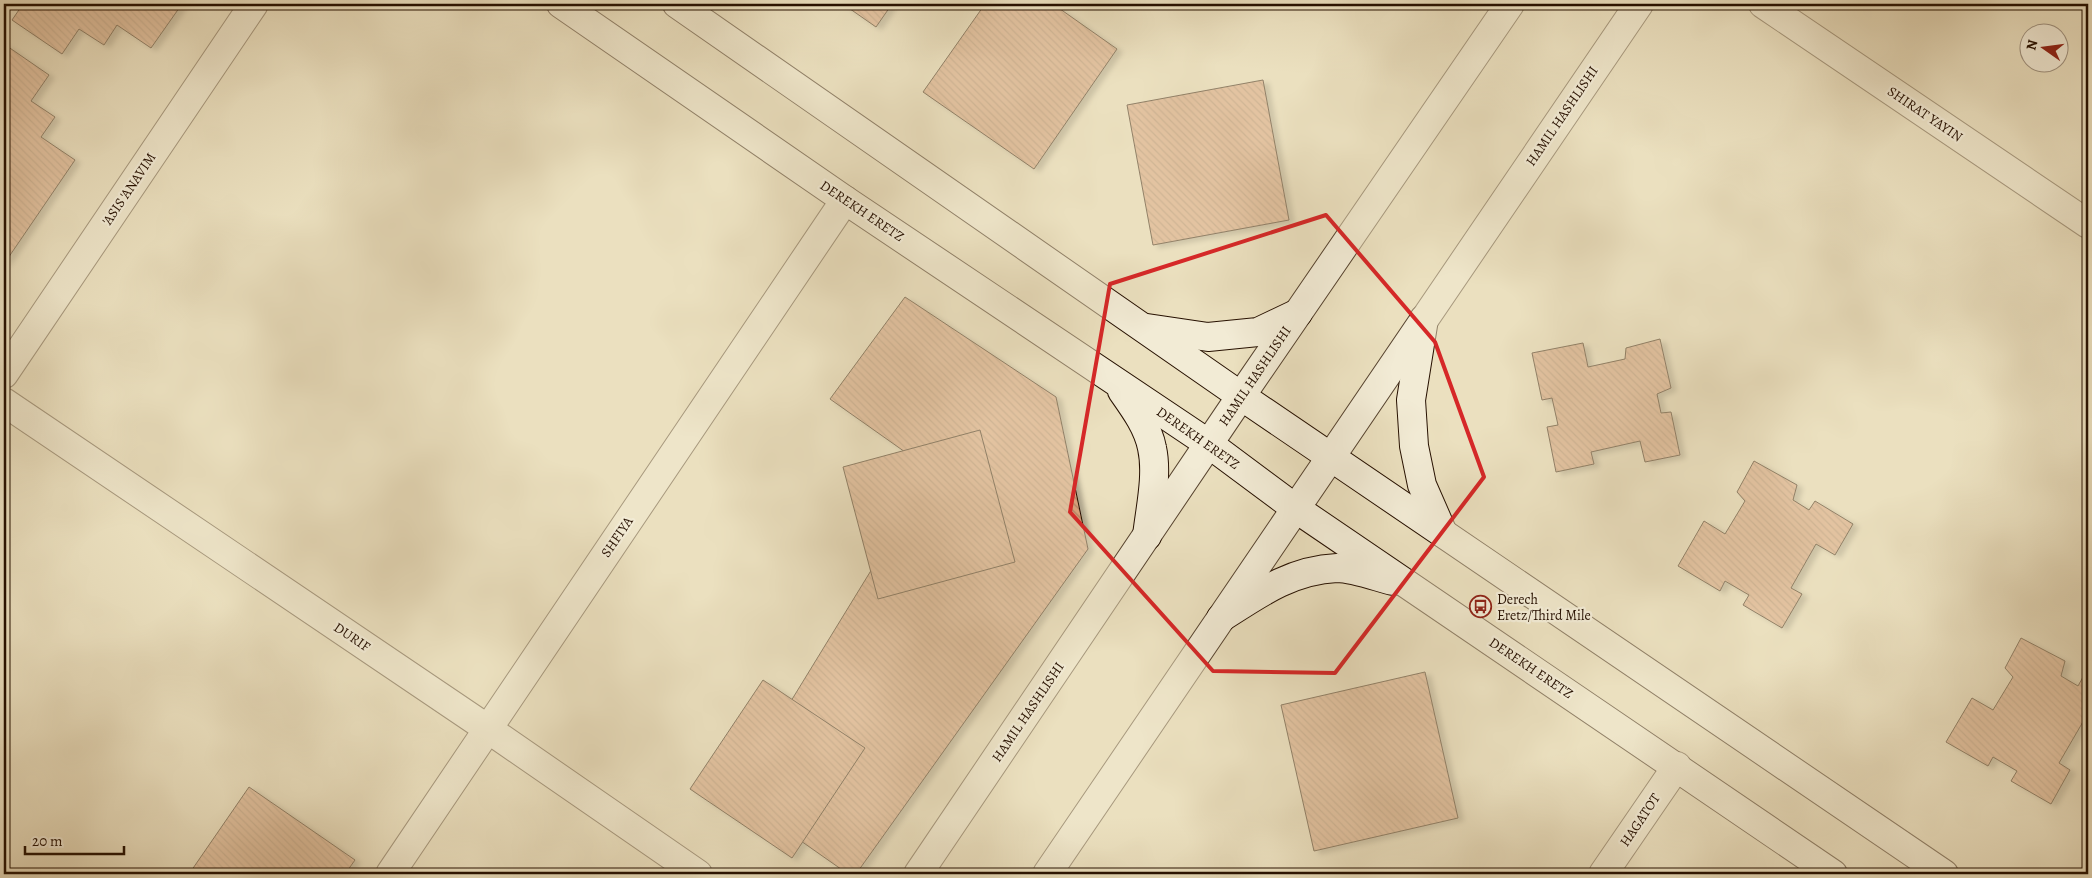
<svg xmlns="http://www.w3.org/2000/svg" width="2092" height="878" viewBox="0 0 2092 878" font-family="Alegreya,serif">
	<style>
		.building { fill: url(#building-back-hatch); stroke: #261000; filter: url(#shadow) }
		.lines { fill: none; stroke-linecap: round; stroke-linejoin: round }
		.minor-casing { stroke: #574430; stroke-width: 30 }
		.tertiary-casing { stroke: #574430; stroke-width: 30 }
		.secondary-casing { stroke: #261000; stroke-width: 30 }
		.minor { stroke: #f2ebd5; stroke-width: 28 }
		.tertiary { stroke: #f2ebd5; stroke-width: 28 }
		.secondary { stroke: #f2ebd5; stroke-width: 28 }
		.marked { fill: none; stroke: #d62828; stroke-width: 4; stroke-linejoin: round }
		.labels { text-anchor: middle; dominant-baseline: central; stroke-width: 4.5; stroke-linejoin: round; paint-order: stroke }
		.street-label { font-size: 14px; fill: #261000; stroke: #f2ebd5 }
		.poi-label { font-size: 14px; fill: #261000; stroke: #f2ebd5; text-anchor: start }
	</style>
	<defs>
		<pattern id="building-back-hatch" width="6" height="6" patternUnits="userSpaceOnUse" patternTransform="scale(1.25)"><rect width="6" height="6" fill="#d9a17c"/><path d="M-1 5l2 2M0 0l6 6M5-1l2 2" fill="none" stroke="#b08263"/></pattern>
		<filter id="shadow"><feDropShadow dx="5.5" dy="3" stdDeviation="2.5" flood-color="#0004"/></filter>
	</defs>
	<rect width="100%" height="100%" fill="#ebe0bf"/>
	<filter id="stains"><feTurbulence type="fractalNoise" baseFrequency=".004" numOctaves="4"/><feColorMatrix values="0 0 0 0 .2 0 0 0 0 .09 0 0 0 0 .02 0 0 0 .5 -.17"/></filter>
	<radialGradient id="worn" r=".72"><stop offset=".6" stop-color="#630" stop-opacity="0"/><stop offset="1" stop-color="#630" stop-opacity=".3"/></radialGradient>
	<!-- building -->
	<g class="building">
		<path d="M23 4H182L151 48 117 25 104 45 79 29 62 54 12 20Z"/>
		<path d="M843 4H892L876 27Z"/>
		<path d="M985 4H1053L1117 49 1034 169 923 92Z"/>
		<path d="M4 44 49 75 31 101 55 117 41 137 75 160 4 264Z"/>
		<path d="M1263 80 1289 220 1153 245 1127 105Z"/>
		<path d="M905 297 1056 397 1088 549 856 874H848L734 794 932 471 830 399Z"/>
		<path d="M1660 339 1671 388 1657 394 1661 413 1671 412 1680 455 1645 462 1640 441 1591 452 1594 464 1556 472 1547 427 1558 425 1552 398 1542 400 1532 353 1583 343 1588 367 1625 359 1626 348Z"/>
		<path d="M980 430 1015 562 878 599 843 467Z"/>
		<path d="M1754 461 1797 485 1793 500 1809 510 1815 501 1853 524 1835 555 1816 544 1791 588 1802 594 1782 628 1743 605 1749 595 1725 581 1720 591 1678 566 1704 521 1725 534 1745 501 1737 492Z"/>
		<path d="M2021 638 2065 661 2061 676 2078 686 2083 677 2088 680V723L2084 720 2059 763 2070 770 2051 804 2011 781 2017 771 1993 757 1988 766 1946 742 1972 698 1993 710 2013 677 2005 668Z"/>
		<path d="M1425 672 1458 818 1314 851 1281 705Z"/>
		<path d="M763 680 865 748 792 858 690 789Z"/>
		<path d="M249 787 355 860 345 874H189Z"/>
	</g>
	<g class="lines">
		<defs>
			<g id="minor">
				<path d="M1763 4 2088 224"/>
				<path d="M4 374 254 4"/>
				<path d="M4 402 488 729 698 874"/>
				<path d="M390 874 845 200"/>
				<path d="M1603 874 1677 766"/>
			</g>
			<g id="tertiary">
				<path d="M918 874 1241 396 1510 4"/>
				<path d="M1047 874 1639 4"/>
			</g>
			<g id="secondary">
				<path d="M561 4 845 200 1209 444 1295 508 1833 874"/>
				<path d="M677 4 1241 396 1944 874"/>
				<path d="M1424 319 1411 400 1414 446 1422 485 1443 533"/>
				<path d="M1147 328 1208 337 1258 332 1298 313"/>
				<path d="M1122 391C1134 408 1148 427 1152 448 1158 475 1150 509 1147 536"/>
				<path d="M1221 618C1258 594 1291 570 1337 568 1353 568 1377 577 1393 581"/>
			</g>
		</defs>
		<!-- minor casing -->
		<use href="#minor" class="minor-casing"/>
		<!-- tertiary casing -->
		<use href="#tertiary" class="tertiary-casing"/>
		<!-- secondary casing -->
		<use href="#secondary" class="secondary-casing"/>
		<!-- minor -->
		<use href="#minor" class="minor"/>
		<!-- tertiary -->
		<use href="#tertiary" class="tertiary"/>
		<!-- secondary -->
		<use href="#secondary" class="secondary"/>
	</g>
	<!-- marked area -->
	<path d="M0 0H2092V878H0ZM1326 215 1435 342 1484 477 1335 673 1213 671 1070 512 1110 284Z" fill="#ebe0bf" fill-opacity=".55" fill-rule="evenodd"/>
	<path class="marked" d="M1326 215 1435 342 1484 477 1335 673 1213 671 1070 512 1110 284Z"/>
	<!-- icons -->
	<defs>
		<symbol id="bus-ring" viewBox="-11 -11 22 22"><circle r="9.5" fill="#f2ebd5" stroke="#8f2418" stroke-width="1.5"/><path d="M-5-6H5V4H4V6H2V4H-2V6H-4V4H-5ZM-3.5-4V0h7V-4ZM-3.5 1.2v1.5H-2V1.2ZM2 1.2v1.5H3.5V1.2Z" fill="#8f2418"/></symbol>
	</defs>
	<g fill-rule="evenodd">
		<use href="#bus-ring" x="1468" y="594" width="25" height="25"/>
	</g>
	<g class="labels">
		<!-- street labels -->
		<g class="street-label">
			<text transform="translate(1925 114) rotate(34)">SHIRAT YAYIN</text>
			<text transform="translate(1562 116) rotate(-56)">HAMIL HASHLISHI</text>
			<text transform="translate(129 189) rotate(-56)">'ASIS 'ANAVIM</text>
			<text transform="translate(862 211) rotate(34)">DEREKH ERETZ</text>
			<text transform="translate(1255 376) rotate(-56)">HAMIL HASHLISHI</text>
			<text transform="translate(1198 438) rotate(35)">DEREKH ERETZ</text>
			<text transform="translate(617 537) rotate(-56)">SHFIYA</text>
			<text transform="translate(352 637) rotate(34)">DURIF</text>
			<text transform="translate(1531 668) rotate(34)">DEREKH ERETZ</text>
			<text transform="translate(1028 712) rotate(-56)">HAMIL HASHLISHI</text>
			<text transform="translate(1640 820) rotate(-56)">HAGATOT</text>
		</g>
		<!-- poi labels -->
		<g class="poi-label">
			<text x="1497" y="599">Derech<tspan x="1497" dy="16">Eretz/Third Mile</tspan></text>
		</g>
	</g>
	<!-- margin -->
	<rect width="2092" height="878" fill="none" stroke="#ebe0bf" stroke-width="20"/>
	<rect x="5" y="5" width="2082" height="868" fill="none" stroke="#261000" stroke-width="2.5"/>
	<rect x="10" y="10" width="2072" height="858" fill="none" stroke="#261000"/>
	<!-- north arrow -->
	<g transform="translate(2044 48) rotate(284)"><circle r="24" fill="#f2ebd5" stroke="#a09380"/>
	<path d="M0-4L9 19L0 12L-9 19Z" fill="#8f2418"/>
	<text y="-8" font-size="14" font-weight="bold" text-anchor="middle" fill="#261000">N</text>
	</g>
	<!-- scale -->
	<path d="M25 846v8h99v-8" fill="none" stroke="#261000" stroke-width="2.5"/>
	<text x="32" y="846" font-size="15" fill="#261000" stroke="#f2ebd5" stroke-width="4" paint-order="stroke">20 m</text>
	<rect width="100%" height="100%" filter="url(#stains)"/>
	<rect width="100%" height="100%" fill="url(#worn)"/>
</svg>
